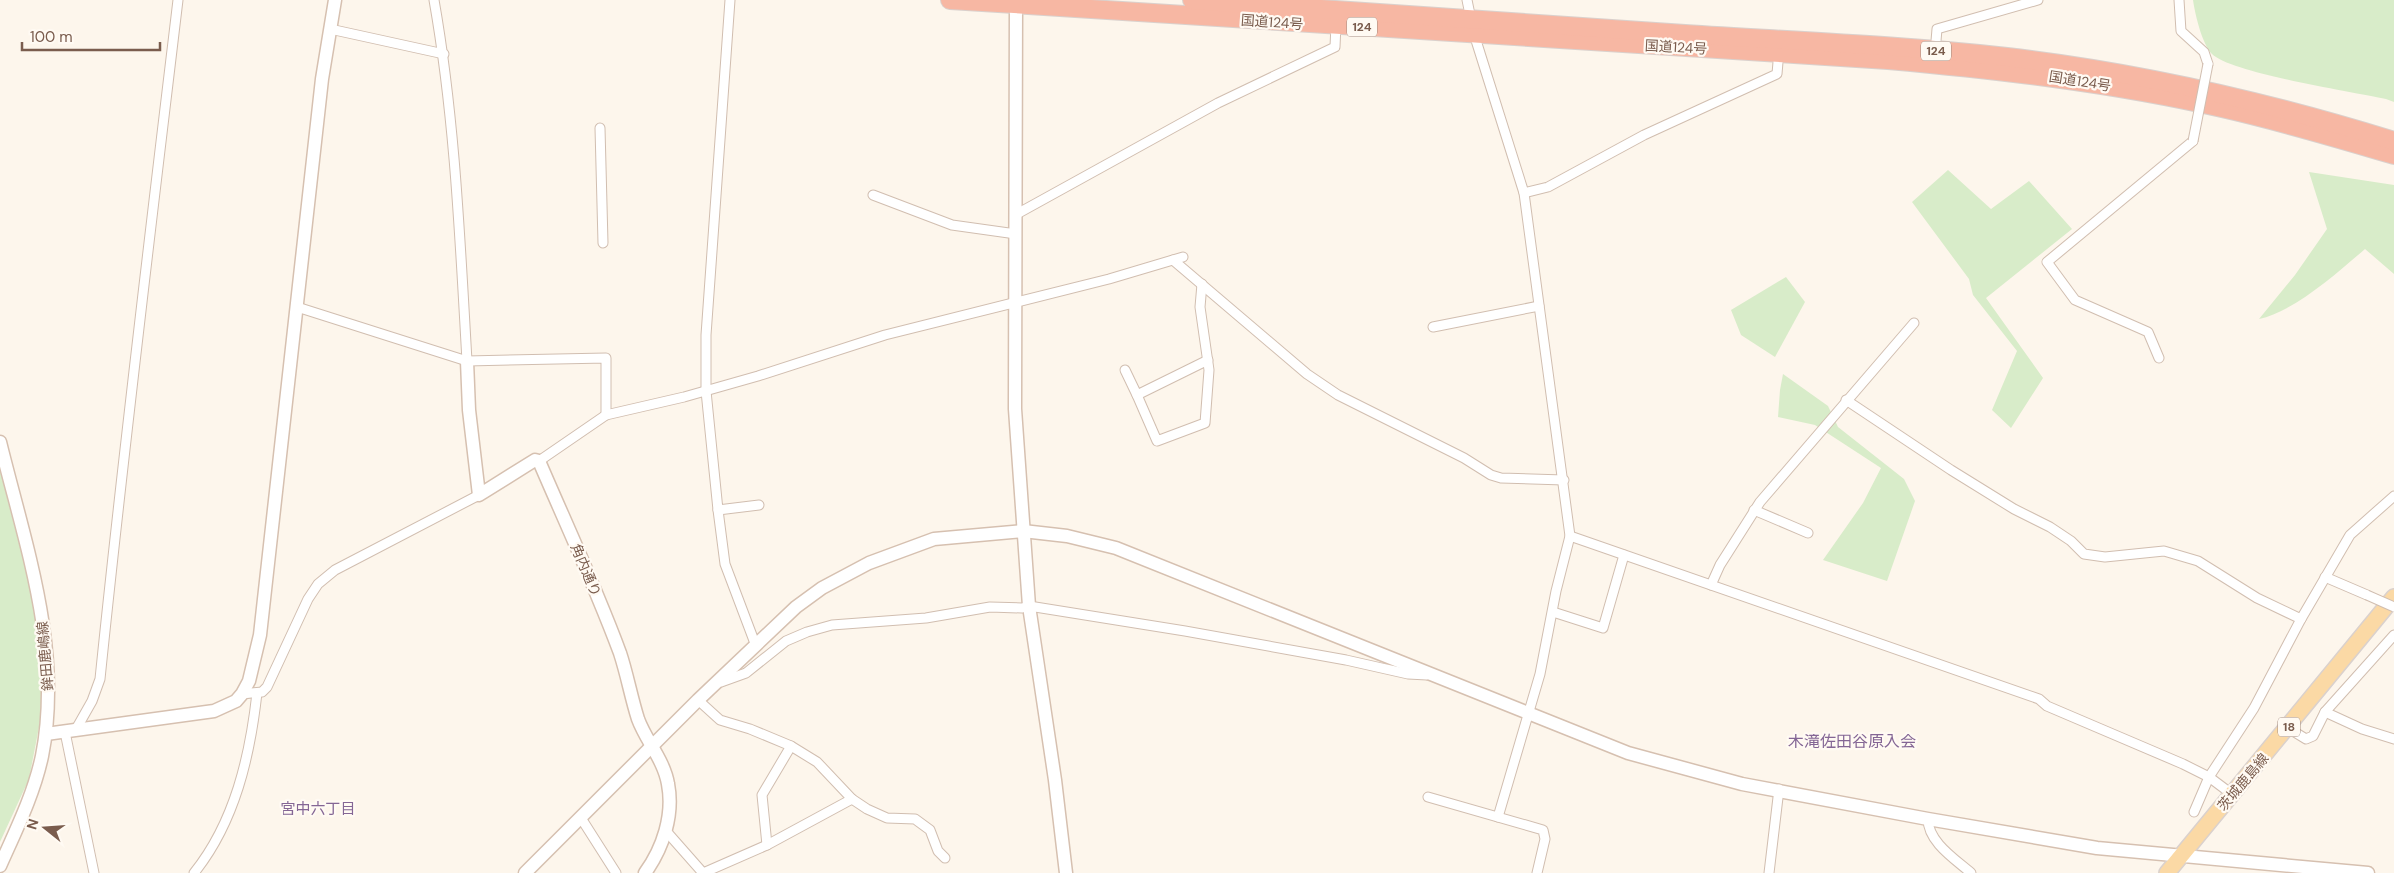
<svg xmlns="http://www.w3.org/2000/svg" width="2394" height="873" viewBox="0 0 2394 873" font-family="'DM Sans','Noto Sans JP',sans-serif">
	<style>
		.green { fill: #d8ecc9 }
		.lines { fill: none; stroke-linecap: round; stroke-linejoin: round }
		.street-casing { stroke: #d1beb0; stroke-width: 11 }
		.secondary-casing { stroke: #d6c0b0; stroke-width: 15 }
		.primary-casing { stroke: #dad1cd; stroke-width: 18 }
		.highway-casing { stroke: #dad1cd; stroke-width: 20 }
		.street { stroke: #fff; stroke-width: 9 }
		.secondary { stroke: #fff; stroke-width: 12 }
		.primary { stroke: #fbd9a5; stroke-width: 15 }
		.highway { stroke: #f7b7a3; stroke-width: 18 }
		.street-bridge-casing { stroke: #d1beb0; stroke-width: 11; stroke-linecap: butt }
		.street-bridge { stroke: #fff; stroke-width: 9 }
		.labels { text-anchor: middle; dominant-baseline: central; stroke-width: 4.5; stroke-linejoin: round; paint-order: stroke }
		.shield { fill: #fffaf3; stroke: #a28b7f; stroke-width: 1 }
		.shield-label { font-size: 12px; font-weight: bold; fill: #7a5c4d }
		.street-label { font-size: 14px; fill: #7a5c4d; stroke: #fffaf3 }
		.neighbourhood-label { font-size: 15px; fill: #846695; stroke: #fffaf3 }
		.quarter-label { font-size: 16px; fill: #846695; stroke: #fffaf3 }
	</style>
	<rect width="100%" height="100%" fill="#fdf6ec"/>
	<!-- green -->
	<g class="green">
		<path d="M2193 0H2394V102L2386 99C2353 92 2231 73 2212 54 2202 44 2195 14 2193 0Z"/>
		<path d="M1948 170 1991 209 2029 181 2072 229 1986 298 2043 378 2011 428 1992 410 2017 351 1973 295 1969 279 1912 202Z"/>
		<path d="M2309 172 2394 185V274L2365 249C2337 273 2295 311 2259 319L2295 275 2327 229Z"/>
		<path d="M1786 277 1805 302 1775 357 1741 335 1731 310Z"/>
		<path d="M1783 374 1828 406 1838 427 1904 479 1915 501 1887 581 1823 560 1863 503 1881 468 1815 425 1778 417 1780 390Z"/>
		<path d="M0 470 35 605 44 672V701L29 779 0 842Z"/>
	</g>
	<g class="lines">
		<defs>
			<g id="street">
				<path d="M434 0C455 119 460 240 467 361"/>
				<path d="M730 0 706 335V391L718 510 759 505"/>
				<path d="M1467 0 1474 34 1524 193 1570 536 1556 591 1540 674 1498 817"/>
				<path d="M2179 0 2181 31 2204 52 2208 64"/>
				<path d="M330 29 444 54"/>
				<path d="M1935 53 1937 29 2038 0"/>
				<path d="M600 128 603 243"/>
				<path d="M1524 193 1548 187 1644 135 1777 74 1779 50"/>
				<path d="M873 195 952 225 1016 234"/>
				<path d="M1015 215 1218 103 1335 47 1336 24"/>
				<path d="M1173 260 1307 374 1338 395 1464 458 1491 475 1501 478 1564 480"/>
				<path d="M297 307 467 361 606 358V415"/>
				<path d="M1433 327 1539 306"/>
				<path d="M2159 358 2148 332 2075 300 2047 262 2193 141"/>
				<path d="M1125 370 1137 395 1208 360"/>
				<path d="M1137 395 1157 441 1205 423 1209 370 1200 307 1202 284"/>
				<path d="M1846 400 1951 470 2014 509 2050 527 2071 541 2084 554 2105 557 2164 551 2198 561 2257 598 2301 619"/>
				<path d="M539 461 606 415 684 397 758 376 885 335 1109 279 1183 257"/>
				<path d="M718 510 725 564 756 646"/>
				<path d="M1754 510 1808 533"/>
				<path d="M1570 536 2039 699 2047 706 2183 764 2209 777 2233 795"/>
				<path d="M2325 577 2367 595"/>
				<path d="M1711 585 1720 565 1760 502 1914 323"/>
				<path d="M1553 612 1603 628 1624 555"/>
				<path d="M721 682 746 673 786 641 807 632 832 625 926 618 990 607 1022 608 1029 606 1185 631 1346 660 1408 674 1427 675"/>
				<path d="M242 694 262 692 267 687 308 599 318 584 335 570 479 495"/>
				<path d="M698 700 720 720 750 729 791 746 817 762 852 799 867 809 887 818 915 819 930 830 938 851 945 858"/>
				<path d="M2325 712 2362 729 2394 739"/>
				<path d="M2288 728 2306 739 2313 736 2325 712 2394 635"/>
				<path d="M75 731 92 701 100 679C123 453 151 226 178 0"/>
				<path d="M65 732 94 873"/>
				<path d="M1428 797 1543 830 1545 839 1537 873"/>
				<path d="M2194 812 2209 777 2254 708 2301 619 2350 535 2394 496"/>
				<path d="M581 818 616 873"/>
				<path d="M1928 819C1928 842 1955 859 1971 873"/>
				<path d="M666 831 703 873"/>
				<path d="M767 845 762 795 791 746"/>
				<path d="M194 873C235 822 250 756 257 693"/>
				<path d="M703 873 767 845 852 799"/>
				<path d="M1769 873 1779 789"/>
			</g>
			<g id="secondary">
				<path d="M1016 0 1015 409 1029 606 1055 780 1066 873"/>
				<path d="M467 361 469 410 479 495 535 460 539 461C566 524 596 588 620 653 627 674 631 697 638 719 646 741 664 760 668 784 674 815 663 848 645 873"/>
				<path d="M0 442C25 544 63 650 42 756 34 794 16 830 0 866"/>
				<path d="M46 734 214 711 236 701 242 694 249 681 260 635 322 79 335 0"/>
				<path d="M525 873 698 700 796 607 822 588 869 563 934 539 1023 531 1067 536 1116 548 1628 753 1742 784 1928 819 2097 848 2368 873"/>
			</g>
			<path id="primary" d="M2167 873 2394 597"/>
			<g id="highway">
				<path d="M950 0 1888 60C2000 70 2112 83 2222 108 2280 121 2337 138 2394 155"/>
				<path d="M1192 0C1356 12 1520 23 1685 34 1792 41 1900 45 2007 57 2139 72 2268 102 2394 141"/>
			</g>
		</defs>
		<!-- street casing -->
		<use href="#street" class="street-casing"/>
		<!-- secondary casing -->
		<use href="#secondary" class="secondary-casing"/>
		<!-- primary casing -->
		<use href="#primary" class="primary-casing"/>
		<!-- highway casing -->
		<use href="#highway" class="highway-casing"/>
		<!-- street -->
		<use href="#street" class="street"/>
		<!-- secondary -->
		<use href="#secondary" class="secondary"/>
		<!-- primary -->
		<use href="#primary" class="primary"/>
		<!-- highway -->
		<use href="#highway" class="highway"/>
		<defs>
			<g id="street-bridge">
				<path d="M2193 141 2208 64"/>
				<path d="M2367 595 2394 607"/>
			</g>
		</defs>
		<!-- street-bridge casing -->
		<use href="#street-bridge" class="street-bridge-casing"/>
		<!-- street-bridge -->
		<use href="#street-bridge" class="street-bridge"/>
	</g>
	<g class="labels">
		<!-- shield labels -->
		<g class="shield">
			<rect x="1347" y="17.5" width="30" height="19" rx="4"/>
			<rect x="1921" y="41.5" width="30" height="19" rx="4"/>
			<rect x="2278" y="717.5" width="22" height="19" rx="4"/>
		</g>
		<g class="shield-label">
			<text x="1362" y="27">124</text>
			<text x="1936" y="51">124</text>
			<text x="2289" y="727">18</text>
		</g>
		<!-- street labels -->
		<g class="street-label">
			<text transform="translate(1272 22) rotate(4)">国道124号</text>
			<text transform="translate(1676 47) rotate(3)">国道124号</text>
			<text transform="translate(2080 81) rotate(9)">国道124号</text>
			<text transform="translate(586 570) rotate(67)">角内通り</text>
			<text transform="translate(45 656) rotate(-95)">鉾田鹿嶋線</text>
			<text transform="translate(2243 782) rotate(-50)">茨城鹿島線</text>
		</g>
		<!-- neighbourhood labels -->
		<g class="neighbourhood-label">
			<text x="318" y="809">宮中六丁目</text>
		</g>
		<!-- quarter labels -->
		<g class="quarter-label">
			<text x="1852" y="741">木滝佐田谷原入会</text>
		</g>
	</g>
	<!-- north arrow -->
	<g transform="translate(45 828) rotate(287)" stroke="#fffaf3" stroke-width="4" paint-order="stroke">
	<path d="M0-4L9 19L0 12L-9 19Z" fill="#7a5c4d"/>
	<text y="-8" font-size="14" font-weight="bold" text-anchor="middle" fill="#7a5c4d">N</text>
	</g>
	<!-- scale -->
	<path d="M22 42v8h138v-8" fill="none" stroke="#7a5c4d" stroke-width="2.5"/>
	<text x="30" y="42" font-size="15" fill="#7a5c4d" stroke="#fffaf3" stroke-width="4" paint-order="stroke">100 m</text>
</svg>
